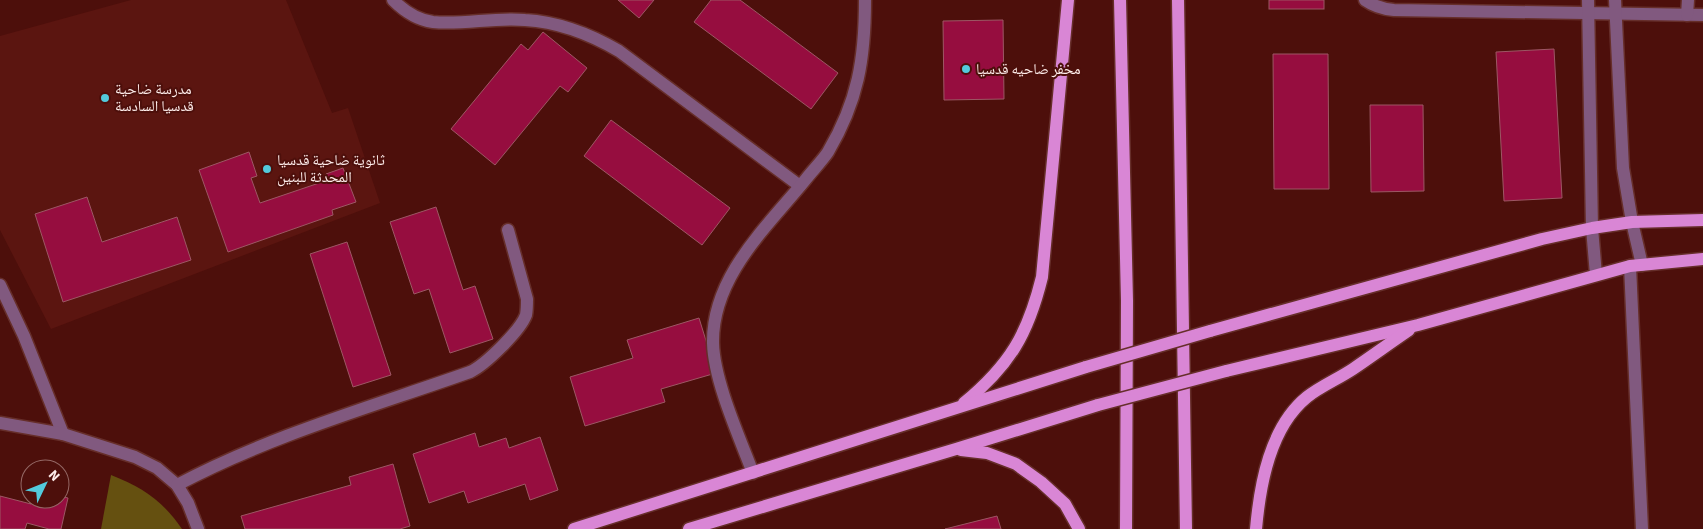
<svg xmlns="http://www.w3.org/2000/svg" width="1703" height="529" viewBox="0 0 1703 529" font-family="'Source Sans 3','Noto Naskh Arabic',sans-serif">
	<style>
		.built { fill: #5b1510 }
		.green { fill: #655010 }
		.building { fill: #960d3f; stroke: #9d5764 }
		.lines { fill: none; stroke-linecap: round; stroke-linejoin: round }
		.minor-casing { stroke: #662e2a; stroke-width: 15 }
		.major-casing { stroke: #662e2a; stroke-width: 15 }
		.minor { stroke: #81597f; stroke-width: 12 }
		.major { stroke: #d986d5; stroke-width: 12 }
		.major-bridge-casing { stroke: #662e2a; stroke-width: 15; stroke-linecap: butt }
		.major-bridge { stroke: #d986d5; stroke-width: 12 }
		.poi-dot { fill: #53cadc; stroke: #4d0f0b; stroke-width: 2 }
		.labels { text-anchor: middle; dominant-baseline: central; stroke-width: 4; stroke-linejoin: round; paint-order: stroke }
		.poi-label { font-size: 15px; fill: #feedeb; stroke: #4d0f0b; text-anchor: start }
	</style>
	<rect width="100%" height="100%" fill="#4d0f0b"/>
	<!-- built -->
	<path class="built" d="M131 0H286L332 113 348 108 380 203 51 329 0 230V36Z"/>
	<!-- green -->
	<path class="green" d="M111 475C142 487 163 501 182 529H101Z"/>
	<!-- building -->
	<g class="building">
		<path d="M618 0H654L639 18Z"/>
		<path d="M711 0H740L838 73 811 109 694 22Z"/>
		<rect x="1269" y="0" width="55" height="9"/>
		<path d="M1003 20 1004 99 944 100 943 21Z"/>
		<path d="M543 32 587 68 568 92 560 86 495 165 451 129 521 44 528 50Z"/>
		<path d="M1554 49 1562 198 1504 201 1496 52Z"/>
		<path d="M1273 54H1328L1329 189H1274Z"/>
		<path d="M1370 105H1423L1424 191 1371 192Z"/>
		<path d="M611 120 730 208 702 245 584 156Z"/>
		<path d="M249 152 257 176 251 178 260 203 328 180 326 174 343 168 356 202 332 210 333 215 228 252 199 170Z"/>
		<path d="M87 197 102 242 177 217 191 260 63 302 35 214Z"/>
		<path d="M436 207 463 290 475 286 493 339 450 353 429 289 414 294 390 222Z"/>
		<path d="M347 242 391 375 353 387 310 254Z"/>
		<path d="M699 318 716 373 661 389 665 402 585 426 570 377 633 358 627 340Z"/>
		<path d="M475 433 479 447 506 438 509 448 540 437 558 490 530 500 525 484 468 503 464 491 429 503 413 454Z"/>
		<path d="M393 464 410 526 400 529H245L241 516 351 485 349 477Z"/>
		<path d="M0 496 31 504 32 499H60V496L68 498 61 529H49L27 523 25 529H0Z"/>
		<path d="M997 516 1001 529H945Z"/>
	</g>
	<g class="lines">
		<defs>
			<g id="minor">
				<path d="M393 0C404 11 417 20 433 22 463 25 495 17 525 20 560 22 590 34 619 51L800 186"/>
				<path d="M1365 0C1375 7 1383 9 1394 10L1703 15"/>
				<path d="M1588 0 1592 228 1596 275"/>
				<path d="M1615 0 1623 168 1632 222 1642 265"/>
				<path d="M1687 15 1688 0"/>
				<path d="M1630 266 1642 529"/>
				<path d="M0 285 24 336 63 434"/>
				<path d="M0 423 63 434 135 457 157 468 177 485 188 503 198 529"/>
				<path d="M753 473C739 436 714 381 713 343 712 276 768 226 806 179 813 170 822 161 828 152 858 101 865 59 865 0"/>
				<path d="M177 485C269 436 371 407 470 372 485 365 520 331 526 315 527 310 527 304 527 299L508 230"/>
			</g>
			<g id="major">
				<path d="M1120 0 1127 301 1126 529"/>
				<path d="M1178 0 1186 529"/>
				<path d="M1210 331 1542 239 1592 228 1632 222 1703 220"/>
				<path d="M1226 371 1418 325 1630 266 1703 259"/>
				<path d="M964 403C1010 365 1028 334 1042 277L1068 0"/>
				<path d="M961 450 987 453 1016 464 1041 482 1065 504 1079 529"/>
				<path d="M574 529 1086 367"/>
				<path d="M689 529 956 449 1098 405"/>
				<path d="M1256 529C1260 484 1270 427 1307 397 1321 386 1338 379 1353 369 1372 356 1390 343 1409 330"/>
			</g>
		</defs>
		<!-- minor casing -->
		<use href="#minor" class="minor-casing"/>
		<!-- major casing -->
		<use href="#major" class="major-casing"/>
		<!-- minor -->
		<use href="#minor" class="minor"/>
		<!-- major -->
		<use href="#major" class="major"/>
		<defs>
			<g id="major-bridge">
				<path d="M1086 367 1210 331"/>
				<path d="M1098 405 1226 371"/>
			</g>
		</defs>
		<!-- major-bridge casing -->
		<use href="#major-bridge" class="major-bridge-casing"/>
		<!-- major-bridge -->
		<use href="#major-bridge" class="major-bridge"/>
	</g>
	<!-- markers -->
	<g class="poi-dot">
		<circle cx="966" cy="69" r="5"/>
		<circle cx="105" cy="98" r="5"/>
		<circle cx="267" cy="169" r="5"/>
	</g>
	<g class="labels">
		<!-- poi labels -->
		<g class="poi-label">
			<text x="976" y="69">مخفر ضاحيه قدسيا</text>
			<text x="115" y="89">مدرسة ضاحية<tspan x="115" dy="17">قدسيا السادسة</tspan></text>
			<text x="277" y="160">ثانوية ضاحية قدسيا<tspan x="277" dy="17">المحدثة للبنين</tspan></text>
		</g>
	</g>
	<!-- north arrow -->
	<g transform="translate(45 484) rotate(47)"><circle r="24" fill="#4d0f0b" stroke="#946865"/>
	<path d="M0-4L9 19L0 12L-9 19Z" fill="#53cadc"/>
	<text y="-8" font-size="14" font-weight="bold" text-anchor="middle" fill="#feedeb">N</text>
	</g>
</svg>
